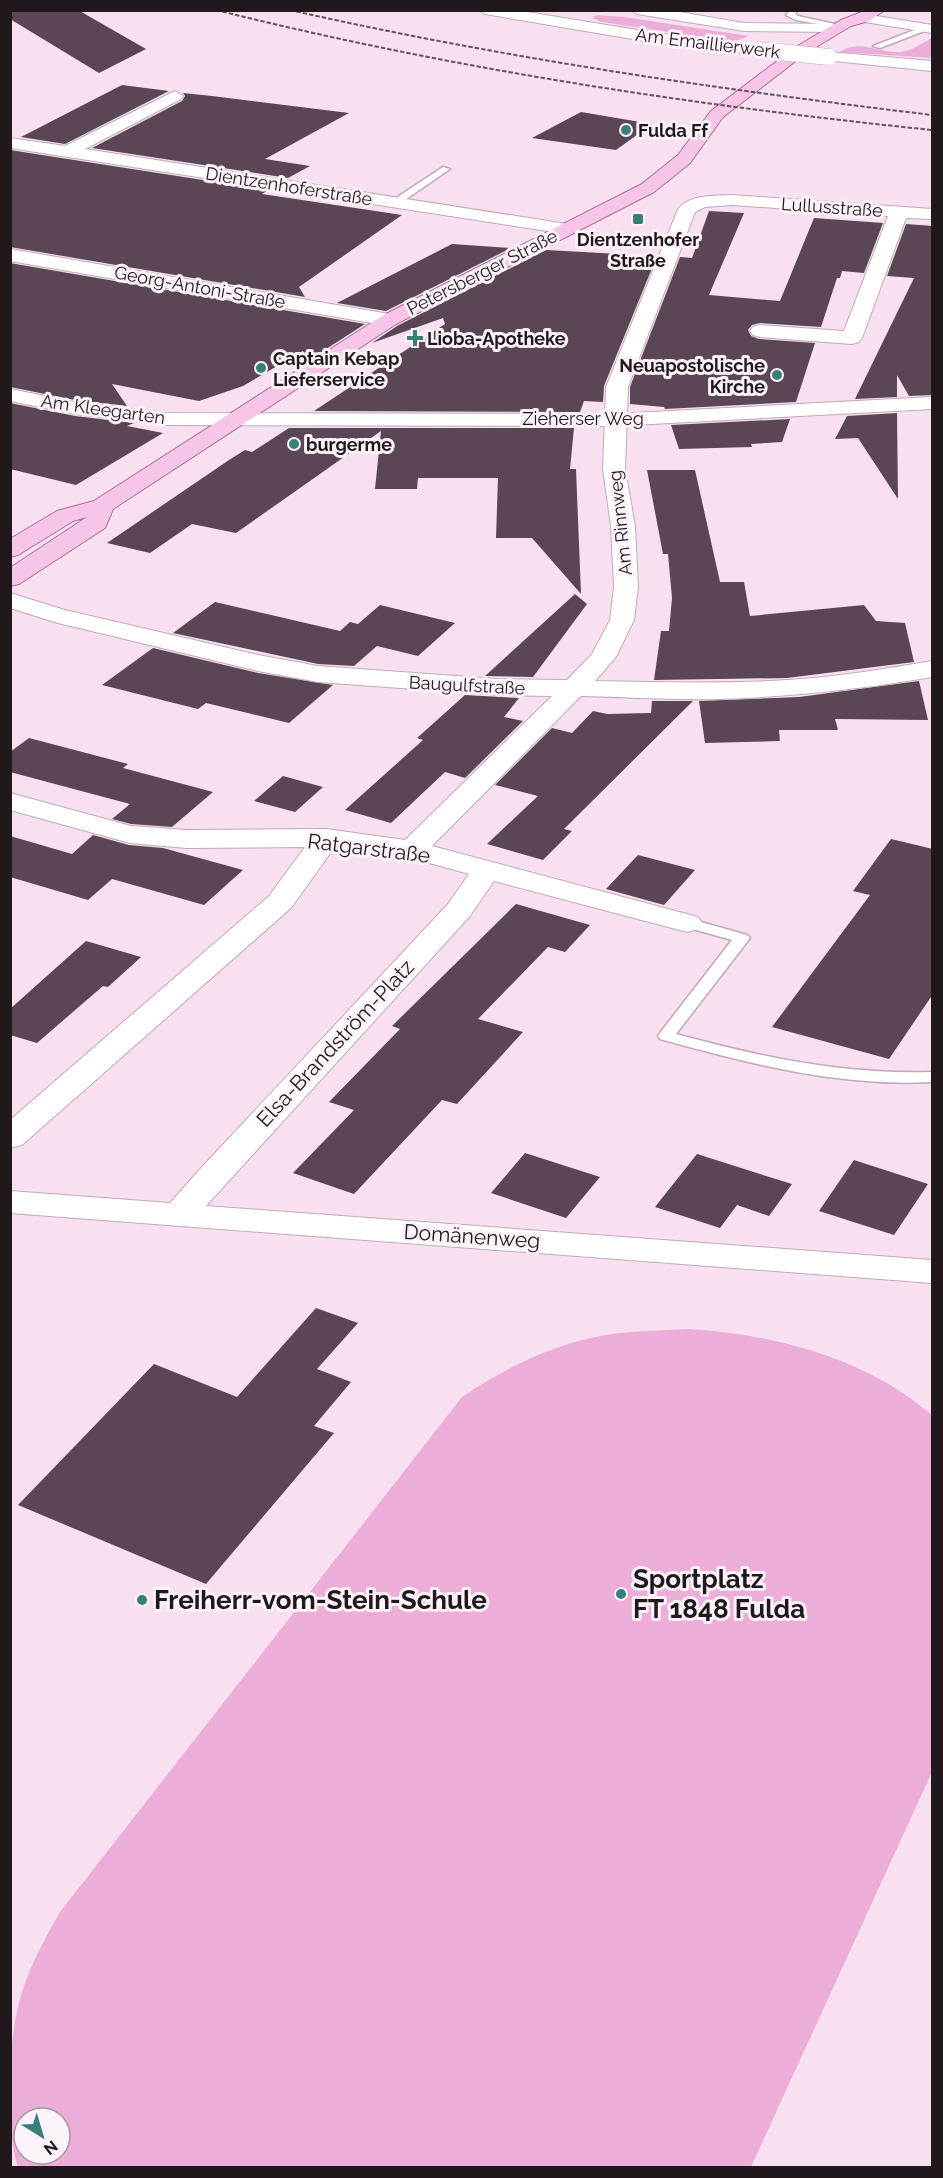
<svg xmlns="http://www.w3.org/2000/svg" width="943" height="2178" viewBox="0 0 943 2178" font-family="Raleway,sans-serif">
	<style>
		.green { fill: #ecaed9; fill-rule: evenodd }
		.building { fill: #5a4654 }
		.lines { fill: none; stroke-linecap: round; stroke-linejoin: round }
		.service-casing { stroke: #c0a9b8; stroke-width: 3 }
		.minor-casing { stroke: #c0a9b8; stroke-width: 2 }
		.tertiary-casing { stroke: #c0a9b8; stroke-width: 2 }
		.secondary-casing { stroke: #c0a9b8; stroke-width: 2 }
		.primary-casing { stroke: #a77097; stroke-width: 2 }
		.service { fill: #fff; fill-rule: evenodd }
		.minor { fill: #fff; fill-rule: evenodd }
		.tertiary { fill: #fff; fill-rule: evenodd }
		.secondary { fill: #fff; fill-rule: evenodd }
		.primary { fill: #f6c5e8; fill-rule: evenodd }
		.rail { stroke: #62555e; stroke-width: 2; stroke-dasharray: 4.5 2; stroke-linecap: butt }
		.secondary-bridge-casing { stroke: #c0a9b8; stroke-width: 17; stroke-linecap: butt }
		.secondary-bridge { stroke: #fff; stroke-width: 16 }
		.poi-dot { fill: #377f7b; stroke: #fcf2f9; stroke-width: 2 }
		.labels { text-anchor: middle; dominant-baseline: central; stroke-width: 6; stroke-linejoin: round; paint-order: stroke }
		.far-street-label { font-size: 18px; fill: #20181d; stroke: #fcf2f9 }
		.far-poi-label { font-size: 18px; font-weight: bold; fill: #20181d; stroke: #fcf2f9; text-anchor: start }
		.street-label { font-size: 21px; fill: #20181d; stroke: #fcf2f9 }
		.near-poi-label { font-size: 26px; font-weight: bold; fill: #20181d; stroke: #fcf2f9; text-anchor: start }
	</style>
	<rect width="100%" height="100%" fill="#f8e0f0"/>
	<!-- green -->
	<g class="green">
		<path d="M597 15 624 17 749 36 734 42 602 22 592 18Z"/>
		<path d="M932 38V58L840 52C861 38 880 54 901 52 911 51 924 42 932 38Z"/>
		<path d="M689 1329C777 1335 864 1357 932 1415V1772L751 2167H18C10 2144 10 2119 10 2095 10 2015 20 1981 60 1912L462 1397C509 1365 562 1340 619 1333 642 1331 666 1330 689 1329ZM24 2118H60V2154H24Z"/>
	</g>
	<!-- building -->
	<g class="building">
		<path d="M10 10H78L146 49 99 73 10 19Z"/>
		<path d="M122 85 169 91 65 144 21 137Z"/>
		<path d="M183 93 212 96 349 113 265 159 310 166 288 178 92 148 182 101 185 96Z"/>
		<path d="M581 112 652 124 616 150 532 138Z"/>
		<path d="M10 150 268 190 262 194 402 215 299 287 305 297 10 247Z"/>
		<path d="M709 211 744 213 709 295 780 301 814 218 883 223 864 273 842 271 840 278H837L821 327 760 323 752 325 748 330 751 336 759 339 815 343 796 402 665 409 664 407 630 404V387L680 257 692 258Z"/>
		<path d="M906 224 933 226V395L909 396 897 375V397L855 399 914 278 887 276Z"/>
		<path d="M452 244 511 248 386 311 337 303Z"/>
		<path d="M546 250 657 256 604 386 603 402 584 401 580 412 314 411 445 324 443 318 372 343 397 326Z"/>
		<path d="M10 263 365 324 309 360 303 351 243 386 199 401 112 384 127 406 75 400 10 387Z"/>
		<path d="M10 403 75 416 134 423 127 426 163 433 76 485 10 469Z"/>
		<path d="M897 413 898 499 858 438 835 439 847 416Z"/>
		<path d="M790 419 782 442 751 444 752 447 679 449 671 425Z"/>
		<path d="M289 428H574L570 469H576L581 594 532 538H496L498 478H418L417 489H375L381 431 236 533 192 524 150 553 107 543 229 460 245 450 252 452Z"/>
		<path d="M647 470H695L720 582H744L750 616 864 605 876 621 905 623 914 662 787 678 654 680 661 631H669L672 598 668 554H663Z"/>
		<path d="M575 594 587 604 533 677 485 676Z"/>
		<path d="M215 602 340 631 350 622 358 624 380 605 455 623 418 656 377 646 354 666 318 664 173 633Z"/>
		<path d="M153 648 258 673 333 685 289 723 206 703 198 709 102 685Z"/>
		<path d="M919 681 928 720 835 719 838 730H779L780 741 705 743 699 701 799 697Z"/>
		<path d="M465 695 519 698 504 717 523 721 465 778 445 772 391 823 345 810 423 740 417 738Z"/>
		<path d="M652 701H693L564 829 572 831 543 860 487 844 538 796 495 785 552 728 572 733 593 711 607 714 651 713Z"/>
		<path d="M29 738 128 764 123 768 213 792 172 827 131 824 112 819 130 804 10 772V752Z"/>
		<path d="M283 776 323 787 295 812 254 801Z"/>
		<path d="M93 835 129 845 163 848 243 870 204 905 112 879 88 900 10 877V836L72 854Z"/>
		<path d="M891 839 933 849V994L889 1059 772 1027 870 895 853 891Z"/>
		<path d="M638 855 695 870 664 905 606 889Z"/>
		<path d="M516 904 590 925 565 952 548 947 478 1019 523 1032 457 1104 442 1100 354 1194 293 1173 354 1110 329 1102 400 1029 392 1026Z"/>
		<path d="M86 941 141 957 108 987 103 986 37 1043 10 1035V1009Z"/>
		<path d="M525 1153 600 1177 566 1218 491 1193Z"/>
		<path d="M697 1154 760 1174 792 1184 769 1216 737 1205 720 1228 655 1207Z"/>
		<path d="M854 1160 928 1184 894 1235 819 1211Z"/>
		<path d="M316 1308 358 1323 317 1369 351 1382 314 1426 334 1433 206 1584 18 1505 154 1364 237 1397Z"/>
	</g>
	<g class="lines">
		<defs>
			<g id="service">
				<path d="M790 10H798L795 14 798 16 844 26 840 28 796 20 786 15Z"/>
				<path d="M925 26 932 28 880 48 873 46Z"/>
				<path d="M443 167 450 169 399 204H393V200Z"/>
				<path d="M687 918 747 935 750 938 676 1034C761 1057 844 1075 932 1072V1082C839 1087 750 1064 660 1039L658 1036 660 1033 732 940 682 926 679 923 682 920Z"/>
			</g>
			<g id="minor">
				<path d="M175 91 183 96 181 99 85 149 567 224 573 225 576 229 573 233 567 234 10 148V138L65 146Z"/>
				<path d="M732 195 932 209V219L906 218 862 338 859 342 852 344 760 337 753 335 750 331 753 327 760 325 844 331 888 216 732 205 705 207 695 212 628 387 625 469 635 526 638 587 634 620 616 657 595 681C659 682 723 684 787 680 836 677 884 669 932 661V677C861 689 791 697 718 699 673 700 626 697 581 696L432 846 698 917 702 923 698 929 687 932 494 881 470 916 206 1206 932 1260V1283L10 1213V1191L170 1203 201 1168 448 904 469 874 411 858 334 848 291 908 22 1145 10 1148V1120L269 896 305 847 187 848 130 843 10 810V793L131 826 187 830 326 829 405 840 552 696 497 695 318 682 258 671 58 623 10 608V593L65 610 258 655 318 666 497 679 567 680 592 654 610 620 614 587 611 526 603 469 606 387 678 209C690 194 715 196 732 195Z"/>
				<path d="M10 249 389 314 396 316 399 320 396 324 389 326 10 261Z"/>
			</g>
			<path id="tertiary" d="M10 389 75 402 166 413 614 414 932 397V409L614 426 166 425 75 414 10 401Z"/>
			<g id="secondary">
				<path d="M478 10H515L656 33 759 45 767 50 759 55 656 43 485 14Z"/>
				<path d="M630 10H668L744 23 836 24 843 28 836 32 744 31 637 14Z"/>
				<path d="M864 14 932 25V33L859 21 857 18 859 15Z"/>
				<path d="M829 52 932 61V71L824 60 821 57Z"/>
			</g>
			<path id="primary" d="M867 10H885L869 21 851 26 806 53 723 117 690 163 654 192 396 324 113 509 105 528 19 584 10 586V568L87 517 73 521 18 555 10 557V539L57 511 94 501 382 316 642 184 678 155 711 111 796 47 841 20Z"/>
		</defs>
		<!-- service casing -->
		<use href="#service" class="service-casing"/>
		<!-- minor casing -->
		<use href="#minor" class="minor-casing"/>
		<!-- tertiary casing -->
		<use href="#tertiary" class="tertiary-casing"/>
		<!-- secondary casing -->
		<use href="#secondary" class="secondary-casing"/>
		<!-- primary casing -->
		<use href="#primary" class="primary-casing"/>
		<!-- service -->
		<use href="#service" class="service"/>
		<!-- minor -->
		<use href="#minor" class="minor"/>
		<!-- tertiary -->
		<use href="#tertiary" class="tertiary"/>
		<!-- secondary -->
		<use href="#secondary" class="secondary"/>
		<!-- primary -->
		<use href="#primary" class="primary"/>
		<!-- rail -->
		<g class="rail">
			<path d="M216 10C453 69 689 105 932 130"/>
			<path d="M290 10C502 58 716 89 932 115"/>
		</g>
		<defs>
			<path id="secondary-bridge" d="M759 50 829 57"/>
		</defs>
		<!-- secondary-bridge casing -->
		<use href="#secondary-bridge" class="secondary-bridge-casing"/>
		<!-- secondary-bridge -->
		<use href="#secondary-bridge" class="secondary-bridge"/>
	</g>
	<!-- markers -->
	<g class="poi-dot">
		<circle cx="626" cy="130" r="6"/>
		<rect x="632" y="213" width="12" height="12" rx="3"/>
		<path d="M412 329h6v6h6v6h-6v6h-6v-6h-6v-6h6z"/>
		<circle cx="261" cy="368" r="6"/>
		<circle cx="777" cy="375" r="6"/>
		<circle cx="294" cy="444" r="6"/>
		<circle cx="621" cy="1594" r="6"/>
		<circle cx="142" cy="1600" r="6"/>
	</g>
	<g class="labels">
		<!-- far-street labels -->
		<g class="far-street-label">
			<text transform="translate(708 43) rotate(7)">Am Emaillierwerk</text>
			<text transform="translate(289 186) rotate(9)">Dientzenhoferstraße</text>
			<text transform="translate(832 207) rotate(4)">Lullusstraße</text>
			<text transform="translate(482 272) rotate(-27)">Petersberger Straße</text>
			<text transform="translate(200 287) rotate(10)">Georg-Antoni-Straße</text>
			<text transform="translate(103 409) rotate(8)">Am Kleegarten</text>
			<text x="583" y="418">Zieherser Weg</text>
			<text transform="translate(620 523) rotate(-96)">Am Rinnweg</text>
			<text transform="translate(467 685) rotate(3)">Baugulfstraße</text>
		</g>
		<!-- far-poi labels -->
		<g class="far-poi-label">
			<text x="638" y="130">Fulda Ff</text>
			<text x="638" y="239" text-anchor="middle">Dientzenhofer<tspan x="638" dy="21">Straße</tspan></text>
			<text x="427" y="338">Lioba-Apotheke</text>
			<text x="273" y="358">Captain Kebap<tspan x="273" dy="21">Lieferservice</tspan></text>
			<text x="765" y="365" text-anchor="end">Neuapostolische<tspan x="765" dy="21">Kirche</tspan></text>
			<text x="306" y="444">burgerme</text>
		</g>
		<!-- street labels -->
		<g class="street-label">
			<text transform="translate(369 848) rotate(7)">Ratgarstraße</text>
			<text transform="translate(335 1043) rotate(-47)">Elsa-Brandström-Platz</text>
			<text transform="translate(472 1236) rotate(4)">Domänenweg</text>
		</g>
		<!-- near-poi labels -->
		<g class="near-poi-label">
			<text x="633" y="1579">Sportplatz<tspan x="633" dy="30">FT 1848 Fulda</tspan></text>
			<text x="154" y="1600">Freiherr-vom-Stein-Schule</text>
		</g>
	</g>
	<!-- border -->
	<rect width="943" height="2178" fill="none" stroke="#20181d" stroke-width="24"/>
	<!-- north arrow -->
	<g transform="translate(42 2136) rotate(143)"><circle r="28" fill="#fcf2f9" stroke="#a49ba1" stroke-width="1.5"/>
	<path d="M0-4.5L10 22L0 15L-10 22Z" fill="#377f7b"/>
	<text y="-9" font-size="16" font-weight="bold" text-anchor="middle" fill="#20181d">N</text>
	</g>
</svg>
